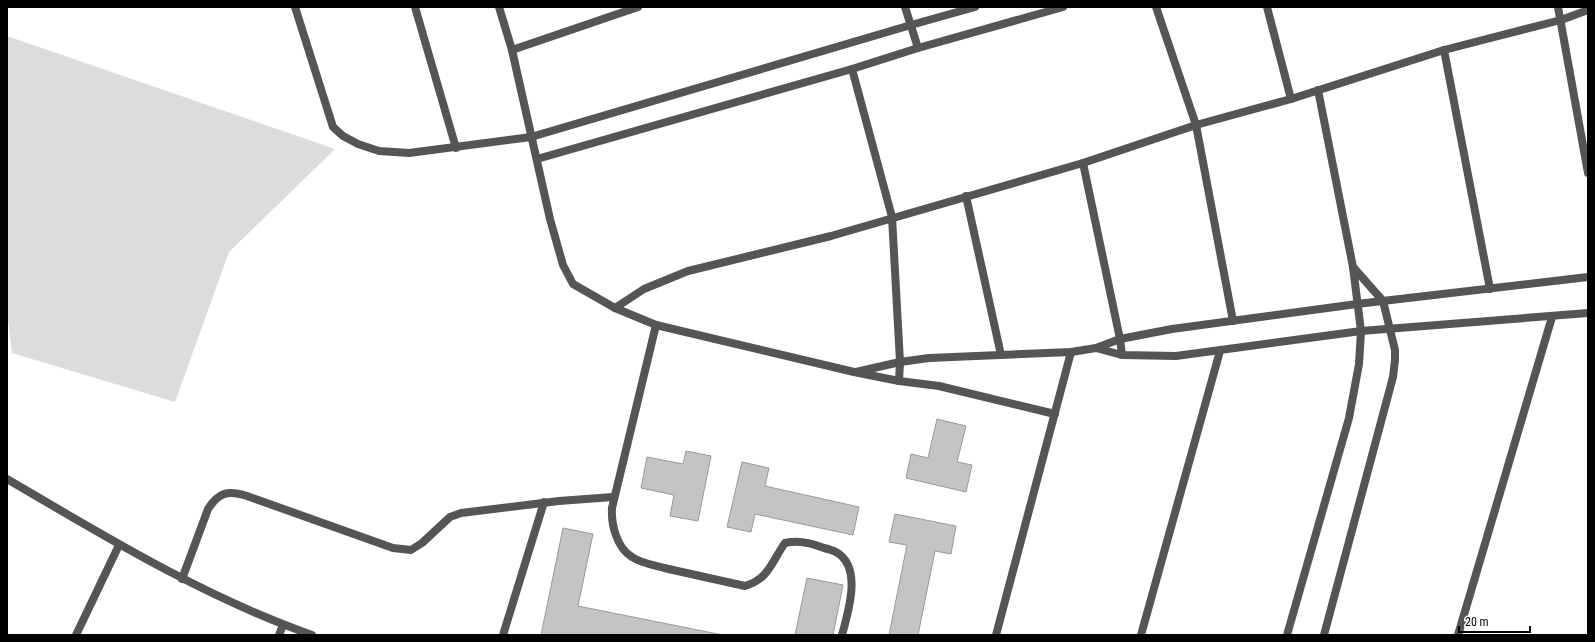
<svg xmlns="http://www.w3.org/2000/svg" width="1595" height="642" viewBox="0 0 1595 642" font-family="'Roboto Condensed',sans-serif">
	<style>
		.green { fill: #dcdcdc }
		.building { fill: #c4c4c4; stroke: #999 }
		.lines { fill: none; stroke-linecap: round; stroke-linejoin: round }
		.minor { stroke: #555; stroke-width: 8 }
		.tertiary { stroke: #555; stroke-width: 8 }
	</style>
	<rect width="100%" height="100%" fill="#fff"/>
	<!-- green -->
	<path class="green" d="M7 36 335 149 229 252 175 402 12 353 7 311Z"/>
	<!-- building -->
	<g class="building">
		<path d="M937 419 966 426 957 462 972 465 966 492 906 478 911 454 928 458Z"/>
		<path d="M686 451 711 456 698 521 670 516 674 495 641 488 647 457 683 464Z"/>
		<path d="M742 462 769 468 765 486 859 507 853 535 755 514 751 532 727 527Z"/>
		<path d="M895 514 956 526 951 554 935 551 918 635H889L907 545 889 542Z"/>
		<path d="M563 528 593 534 578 606 723 635H541Z"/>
		<path d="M807 578 843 585 833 635H795Z"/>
	</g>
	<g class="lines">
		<!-- minor -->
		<g class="minor">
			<path d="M295 7 333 127 343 136 358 144 379 151 409 153 531 137 911 25 975 7"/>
			<path d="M415 7 456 148"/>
			<path d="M499 7 512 50 550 219 563 265 573 284 615 308 656 325 854 372 899 381 939 386 1055 414"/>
			<path d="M905 7 918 48"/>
			<path d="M1156 7 1196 125 1233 321"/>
			<path d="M1267 7 1291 99"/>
			<path d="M1558 7 1588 173"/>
			<path d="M512 50 638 7"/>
			<path d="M1444 50 1490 289"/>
			<path d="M852 69 892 217 900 362 899 381"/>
			<path d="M537 159 852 69 918 48 1063 7"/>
			<path d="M1083 163 1120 339 1122 355"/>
			<path d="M966 196 1001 355"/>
			<path d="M615 308 644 289 688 271 831 236 1083 163 1196 125 1291 99 1444 50 1561 20 1588 10"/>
			<path d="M656 325 612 508C611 525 617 548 632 557 641 563 653 565 664 568 691 574 718 580 745 586 769 579 772 561 785 543 797 540 812 543 824 548 828 549 832 550 836 552 863 567 848 612 842 635"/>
			<path d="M1096 348 1122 355 1176 356 1361 331 1588 313"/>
			<path d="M856 372 900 362 929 358 1071 352 1096 348 1120 339 1172 329 1357 304 1588 277"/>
			<path d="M182 579 208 509C219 492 228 490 247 496L393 548 411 550 422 543 450 517 461 513 559 501 613 497"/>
			<path d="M76 635 119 545"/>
			<path d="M279 635 283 625"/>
			<path d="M503 635 544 502"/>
			<path d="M996 635 1071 352"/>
			<path d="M1141 635 1220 351"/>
			<path d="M1287 635 1349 418 1359 364 1361 331 1353 267 1318 90"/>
			<path d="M1324 635 1393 377 1395 360V350L1383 301 1353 267"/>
			<path d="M1458 635 1552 317"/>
		</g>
		<!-- tertiary -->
		<path class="tertiary" d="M7 479C106 537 204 597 312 635"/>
	</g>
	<!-- border -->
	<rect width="1595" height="642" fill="none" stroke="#000000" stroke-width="16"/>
	<!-- scale -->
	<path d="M1459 626v6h71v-6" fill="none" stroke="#000000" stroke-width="2"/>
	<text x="1465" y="626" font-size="12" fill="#000000" stroke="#ffffff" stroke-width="3" paint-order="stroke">20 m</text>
</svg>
